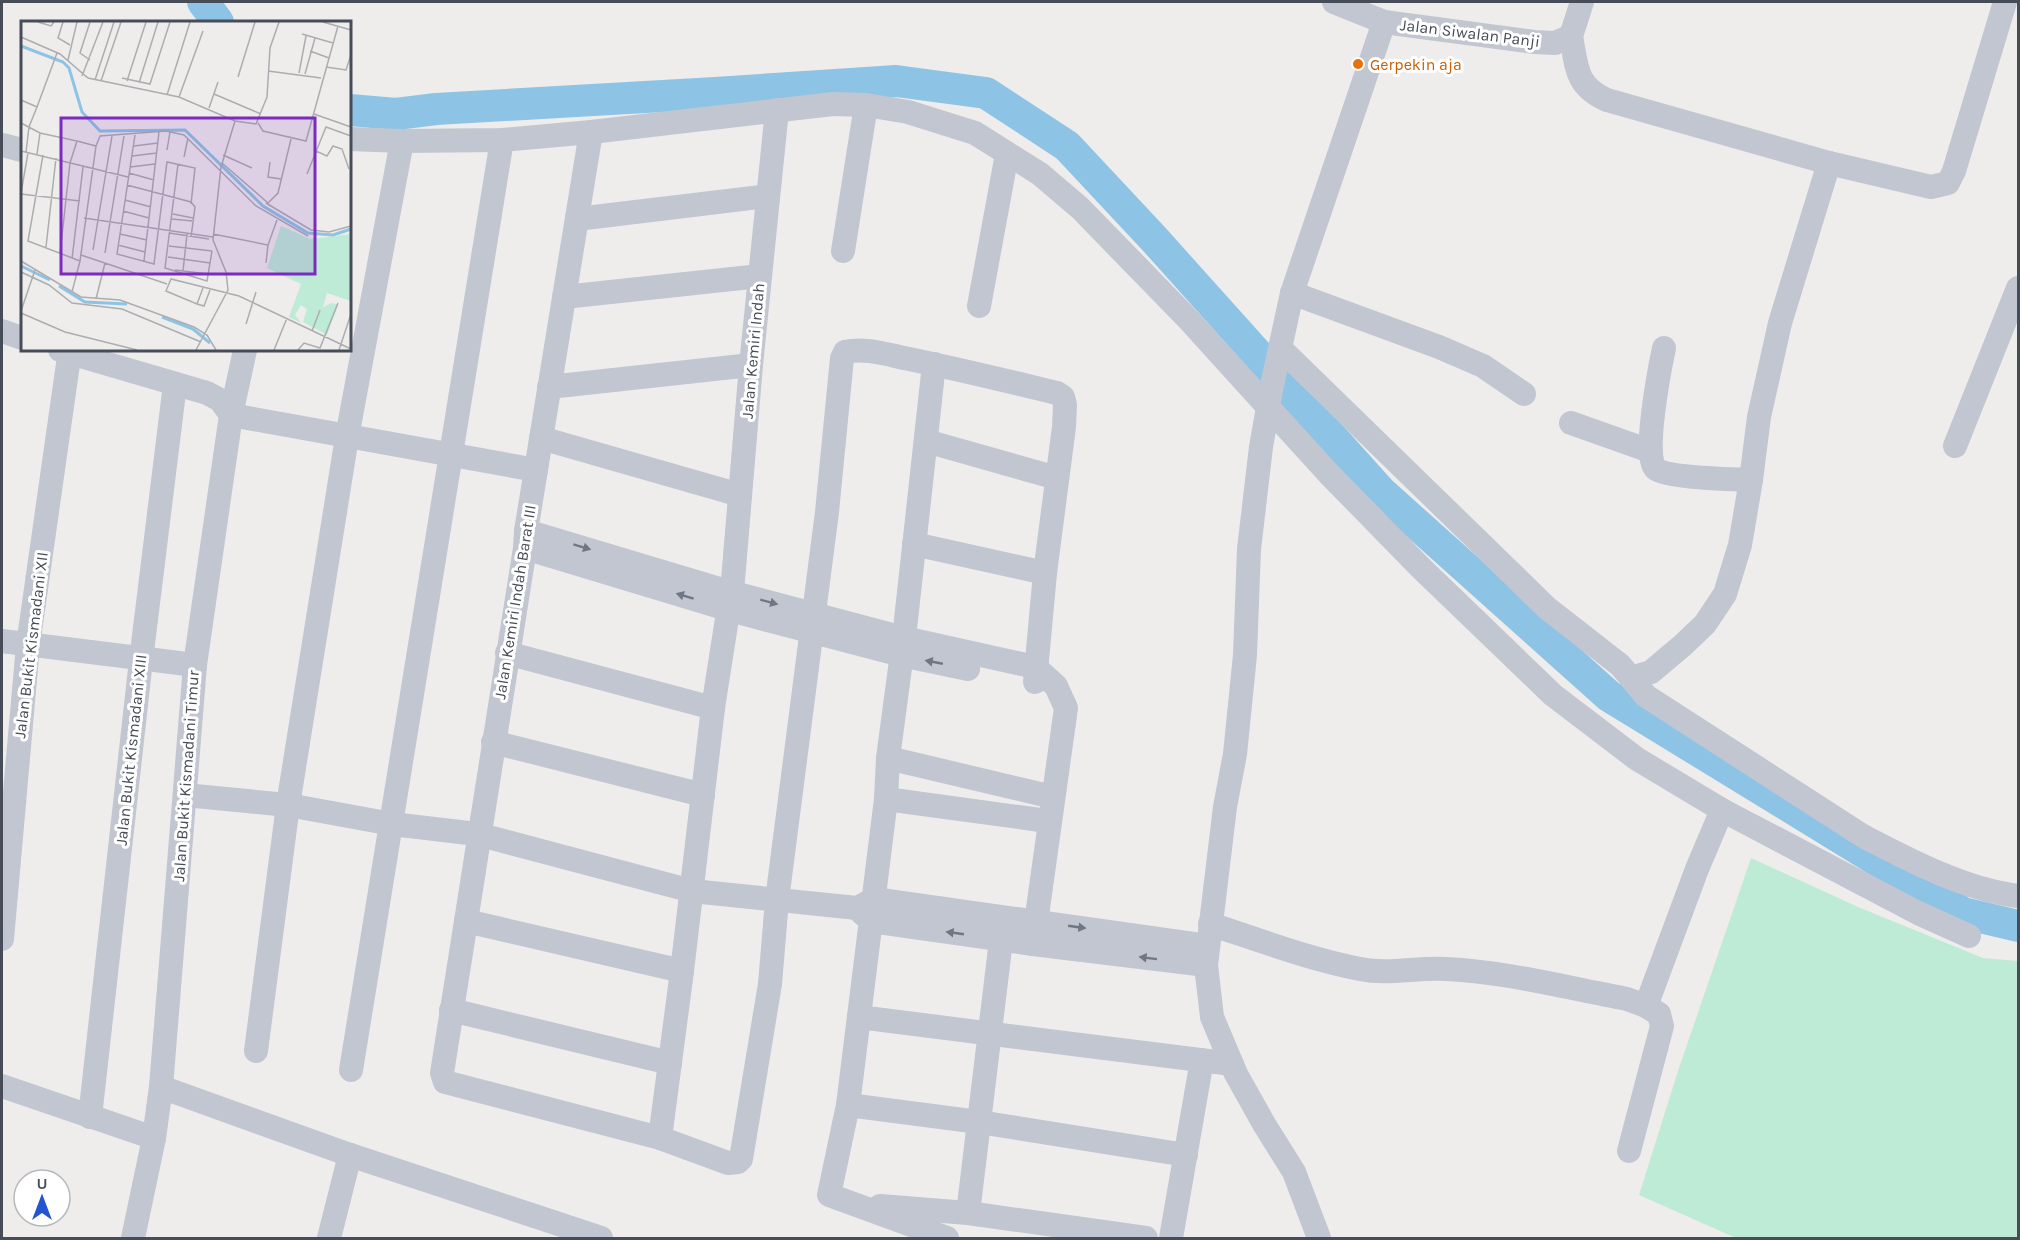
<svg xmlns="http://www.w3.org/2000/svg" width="2020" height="1240" viewBox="0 0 2020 1240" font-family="Karla,sans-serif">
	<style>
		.green { fill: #bdebd6 }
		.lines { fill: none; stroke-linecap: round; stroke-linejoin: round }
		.river { stroke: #8dc4e5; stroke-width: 32 }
		.minor { stroke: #c1c6d1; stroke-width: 24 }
		.oneway { fill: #717782 }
		.food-dot { fill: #e8710a; stroke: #fff; stroke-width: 2 }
		.labels { text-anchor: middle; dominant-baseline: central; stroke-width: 6; stroke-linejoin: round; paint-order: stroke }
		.street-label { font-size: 16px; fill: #464d58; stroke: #fff }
		.food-label { font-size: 16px; fill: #c56008; stroke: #fff; text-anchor: start }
		.inset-river { fill: none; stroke: #8dc4e5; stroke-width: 3 }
		.inset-road { fill: none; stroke: #abadb1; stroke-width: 1.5 }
		.view { fill: #7b2cbf; fill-opacity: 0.15; stroke: #7b2cbf; stroke-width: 3 }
		.inset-edge { fill: none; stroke: #464d58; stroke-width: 3 }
	</style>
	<rect width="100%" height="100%" fill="#efedec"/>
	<!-- green -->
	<path class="green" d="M1751 858 1858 907 1983 958 2018 961V1238H1736L1639 1195 1678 1071Z"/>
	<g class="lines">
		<!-- river -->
		<g class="river">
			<path d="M203 2 218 22"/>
			<path d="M350 110 396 114 436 109 715 93 896 81 986 93 1067 146 1154 239 1381 492 1609 696 1963 913 2018 926"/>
		</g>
		<!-- minor -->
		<g class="minor">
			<path d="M1334 2 1384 22 1534 42 1555 43 1571 36 1582 2"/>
			<path d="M1571 36C1577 67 1575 86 1607 100L1829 163 1931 187 1948 183 1954 171 2005 2"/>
			<path d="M591 132 526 531 525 548C496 723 468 898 442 1073L445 1082 660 1138 728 1163 738 1162 741 1159 770 984 777 900 827 512 842 358 845 352C865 347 889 355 909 359 958 369 1007 381 1057 393L1063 397 1065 405 1064 427 1045 573 1035 682"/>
			<path d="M350 139 402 141 502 140 591 132 833 104 866 105 908 112 975 133 1040 174 1080 208 1189 320 1329 474 1421 568 1553 695 1637 759 1722 810 1918 913 1969 936"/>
			<path d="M2 145 22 150"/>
			<path d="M577 219 768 196"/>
			<path d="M843 251 866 105"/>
			<path d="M1292 293 1439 347 1483 366 1524 394"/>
			<path d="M564 297 760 276"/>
			<path d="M979 306 1007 154"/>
			<path d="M2 331 22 338"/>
			<path d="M1664 348C1660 367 1642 459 1656 469 1668 478 1733 479 1751 480"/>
			<path d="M1281 349 1547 608 1620 665 1631 678 1651 672 1683 645 1705 624 1725 594 1740 545 1751 480 1759 417 1780 323 1829 163"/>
			<path d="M60 350 207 393 220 400 231 415 536 470"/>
			<path d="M934 364 904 638 888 758 886 799 848 1105 829 1195 947 1238"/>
			<path d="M549 387 751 365"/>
			<path d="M1571 423 1650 451"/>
			<path d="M541 438 740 495"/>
			<path d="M926 441 1057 478"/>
			<path d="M1955 446 2018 288"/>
			<path d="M526 531 723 590 904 638 1035 667 1056 686 1066 708 1033 944"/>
			<path d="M914 544 1045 573"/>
			<path d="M525 548 737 612 901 655 968 669"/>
			<path d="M2 641 195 665"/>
			<path d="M507 653 713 708"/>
			<path d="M1631 678 1646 696 1863 836C1911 861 1964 889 2018 896"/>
			<path d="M493 742 703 795"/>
			<path d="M888 758 1053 797"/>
			<path d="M185 795 288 805 392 824 477 834 692 891 857 908 874 899 1208 946"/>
			<path d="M886 799 1040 820"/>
			<path d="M861 912 871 921 1033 944 1206 965"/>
			<path d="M466 921 682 971"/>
			<path d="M1210 924C1259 940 1309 959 1360 969 1389 975 1417 967 1446 969 1508 972 1567 988 1627 999L1646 1006 1659 1014 1662 1026 1629 1151"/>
			<path d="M2 939 28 645 70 350"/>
			<path d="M1646 1006 1697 869 1722 810"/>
			<path d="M451 1010 670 1063"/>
			<path d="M859 1017 1232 1064"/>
			<path d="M256 1051 288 805 347 437 402 141"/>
			<path d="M351 1070 502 140"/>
			<path d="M2 1086 154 1138"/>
			<path d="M161 1087 350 1155 601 1238"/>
			<path d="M848 1105 979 1122 1186 1155"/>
			<path d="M90 1117 141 660 175 384"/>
			<path d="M660 1138 682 971 713 708 733 580 751 365 777 110"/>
			<path d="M880 1206 968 1213 1146 1238"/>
			<path d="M968 1213 1003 924"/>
			<path d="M133 1238 154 1138 161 1087 195 665 231 415 245 350"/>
			<path d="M329 1238 350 1155"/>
			<path d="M1171 1238 1202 1060"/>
			<path d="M1319 1238 1294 1172 1264 1124 1236 1074 1212 1017 1206 965 1225 807 1235 754 1245 655 1249 549 1261 447 1271 390 1292 293 1384 22"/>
		</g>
	</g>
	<!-- one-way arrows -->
	<defs><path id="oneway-solid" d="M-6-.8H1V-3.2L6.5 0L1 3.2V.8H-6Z" transform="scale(1.5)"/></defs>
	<g class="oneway">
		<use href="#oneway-solid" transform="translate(582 547) rotate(17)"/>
		<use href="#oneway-solid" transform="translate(685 596) rotate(-163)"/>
		<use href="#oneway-solid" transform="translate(769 602) rotate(15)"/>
		<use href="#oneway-solid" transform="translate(934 662) rotate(-169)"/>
		<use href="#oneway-solid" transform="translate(1077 927) rotate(8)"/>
		<use href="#oneway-solid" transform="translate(955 933) rotate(-172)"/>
		<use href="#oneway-solid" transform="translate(1148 958) rotate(-173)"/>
	</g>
	<!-- markers -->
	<circle class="food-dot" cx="1358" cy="64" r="6"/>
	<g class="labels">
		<!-- street labels -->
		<g class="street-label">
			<text transform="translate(1470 33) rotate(7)">Jalan Siwalan Panji</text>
			<text transform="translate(753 351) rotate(-85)">Jalan Kemiri Indah</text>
			<text transform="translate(515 602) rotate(-81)">Jalan Kemiri Indah Barat III</text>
			<text transform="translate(31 645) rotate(-83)">Jalan Bukit Kismadani XII</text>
			<text transform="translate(131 750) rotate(-84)">Jalan Bukit Kismadani XIII</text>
			<text transform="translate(186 776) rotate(-86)">Jalan Bukit Kismadani Timur</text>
		</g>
		<!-- food labels -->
		<g class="food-label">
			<text x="1370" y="64">Gerpekin aja</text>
		</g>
	</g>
	<!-- overview -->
	<g transform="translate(21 21)">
		<rect width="330" height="330" fill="#efedec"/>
		<path d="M260 205 289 218 330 213V280L306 272 302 286 311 282 317 284 306 314 282 301 286 288 280 284 274 294 280 302 268 296 280 263 246 247Z" fill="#bdebd6"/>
		<path class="inset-river" d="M0 25 42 41 48 47 61 91 79 110 164 109 242 185 287 212 312 214 330 208M0 245 29 259M38 265 64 281 106 283M141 296 172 308 189 322"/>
		<path class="inset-road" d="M17 1 30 5 33 1M42 1 37 17 49 24M69 1 59 32 69 39M302 1 330 9M281 13 312 22M0 16 39 33 67 57 158 76 214 100 235 103 246 76 249 27 258 1M289 30 308 37M47 39 56 1M305 46 325 49 330 34M247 50 300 57M278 52 285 15M284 53 294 17M61 55 82 1M217 56 234 1M101 57 129 63 149 1M74 59 93 1M80 60 100 1M106 60 125 1M118 62 137 1M193 73 240 93M146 74 169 1M158 76 182 10M0 79 16 86 8 106 5 131M16 86 36 32M188 87 197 61M293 93 330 106M0 102 19 112 56 120 49 142 39 233M237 102 242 110 285 120 317 5M114 114 96 233 133 243 146 141 174 147 170 183M56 120 75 125 79 115 145 110 163 114 235 185 287 215M113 125 137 122M146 129 149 111M0 130 107 156M295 130 306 135 312 125 321 128 328 148M16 133 19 112M22 134 7 220 59 240M202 134 231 147M111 135 136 132M163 136 167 117M249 141 247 156 260 158M201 142 247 182 257 172 270 118M157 143 144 247 186 260 191 230M109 146 134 143M108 152 133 159M286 153 305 106 330 115M106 164 170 181 174 186 170 216M0 172 7 132M0 173 59 180M104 179 130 186M245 182 290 209 308 211 330 205M102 190 128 197M152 193 172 197M63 197 192 216M151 198 171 200M148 212 188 218M99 213 126 219M192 213 247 224 245 242M97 224 124 231M247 224 256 199M148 225 191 230M25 226 35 137M72 229 91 115M84 232 103 115M60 234 146 263M147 236 189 242M51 238 62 146M0 240 60 276 99 279 173 306 186 314 195 329M123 240 138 111M154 249 187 253M162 250 166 213M0 251 28 264 51 282 101 288 180 321M182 267 176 283 145 270 150 258 218 275 330 328M51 271 59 240 75 125M75 278 84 242M176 283 183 285 189 269M0 290 14 249M0 292 44 311 116 329M225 303 235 271M291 310 299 289M175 329 207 269 205 251 192 219 200 146 214 100M253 329 266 297M277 329 283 322 299 327 317 282M318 329 330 293"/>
		<path class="view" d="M40 97H294V253H40Z"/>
		<rect width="330" height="330" class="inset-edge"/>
	</g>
	<!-- border -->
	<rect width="2020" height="1240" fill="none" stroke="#464d58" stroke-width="6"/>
	<!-- north arrow -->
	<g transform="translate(42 1198)"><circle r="28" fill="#ffffff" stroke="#b5b8bc" stroke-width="1.5"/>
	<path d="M0-4.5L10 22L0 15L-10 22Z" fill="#2554d1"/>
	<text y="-9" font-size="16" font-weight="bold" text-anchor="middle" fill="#464d58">U</text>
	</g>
</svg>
